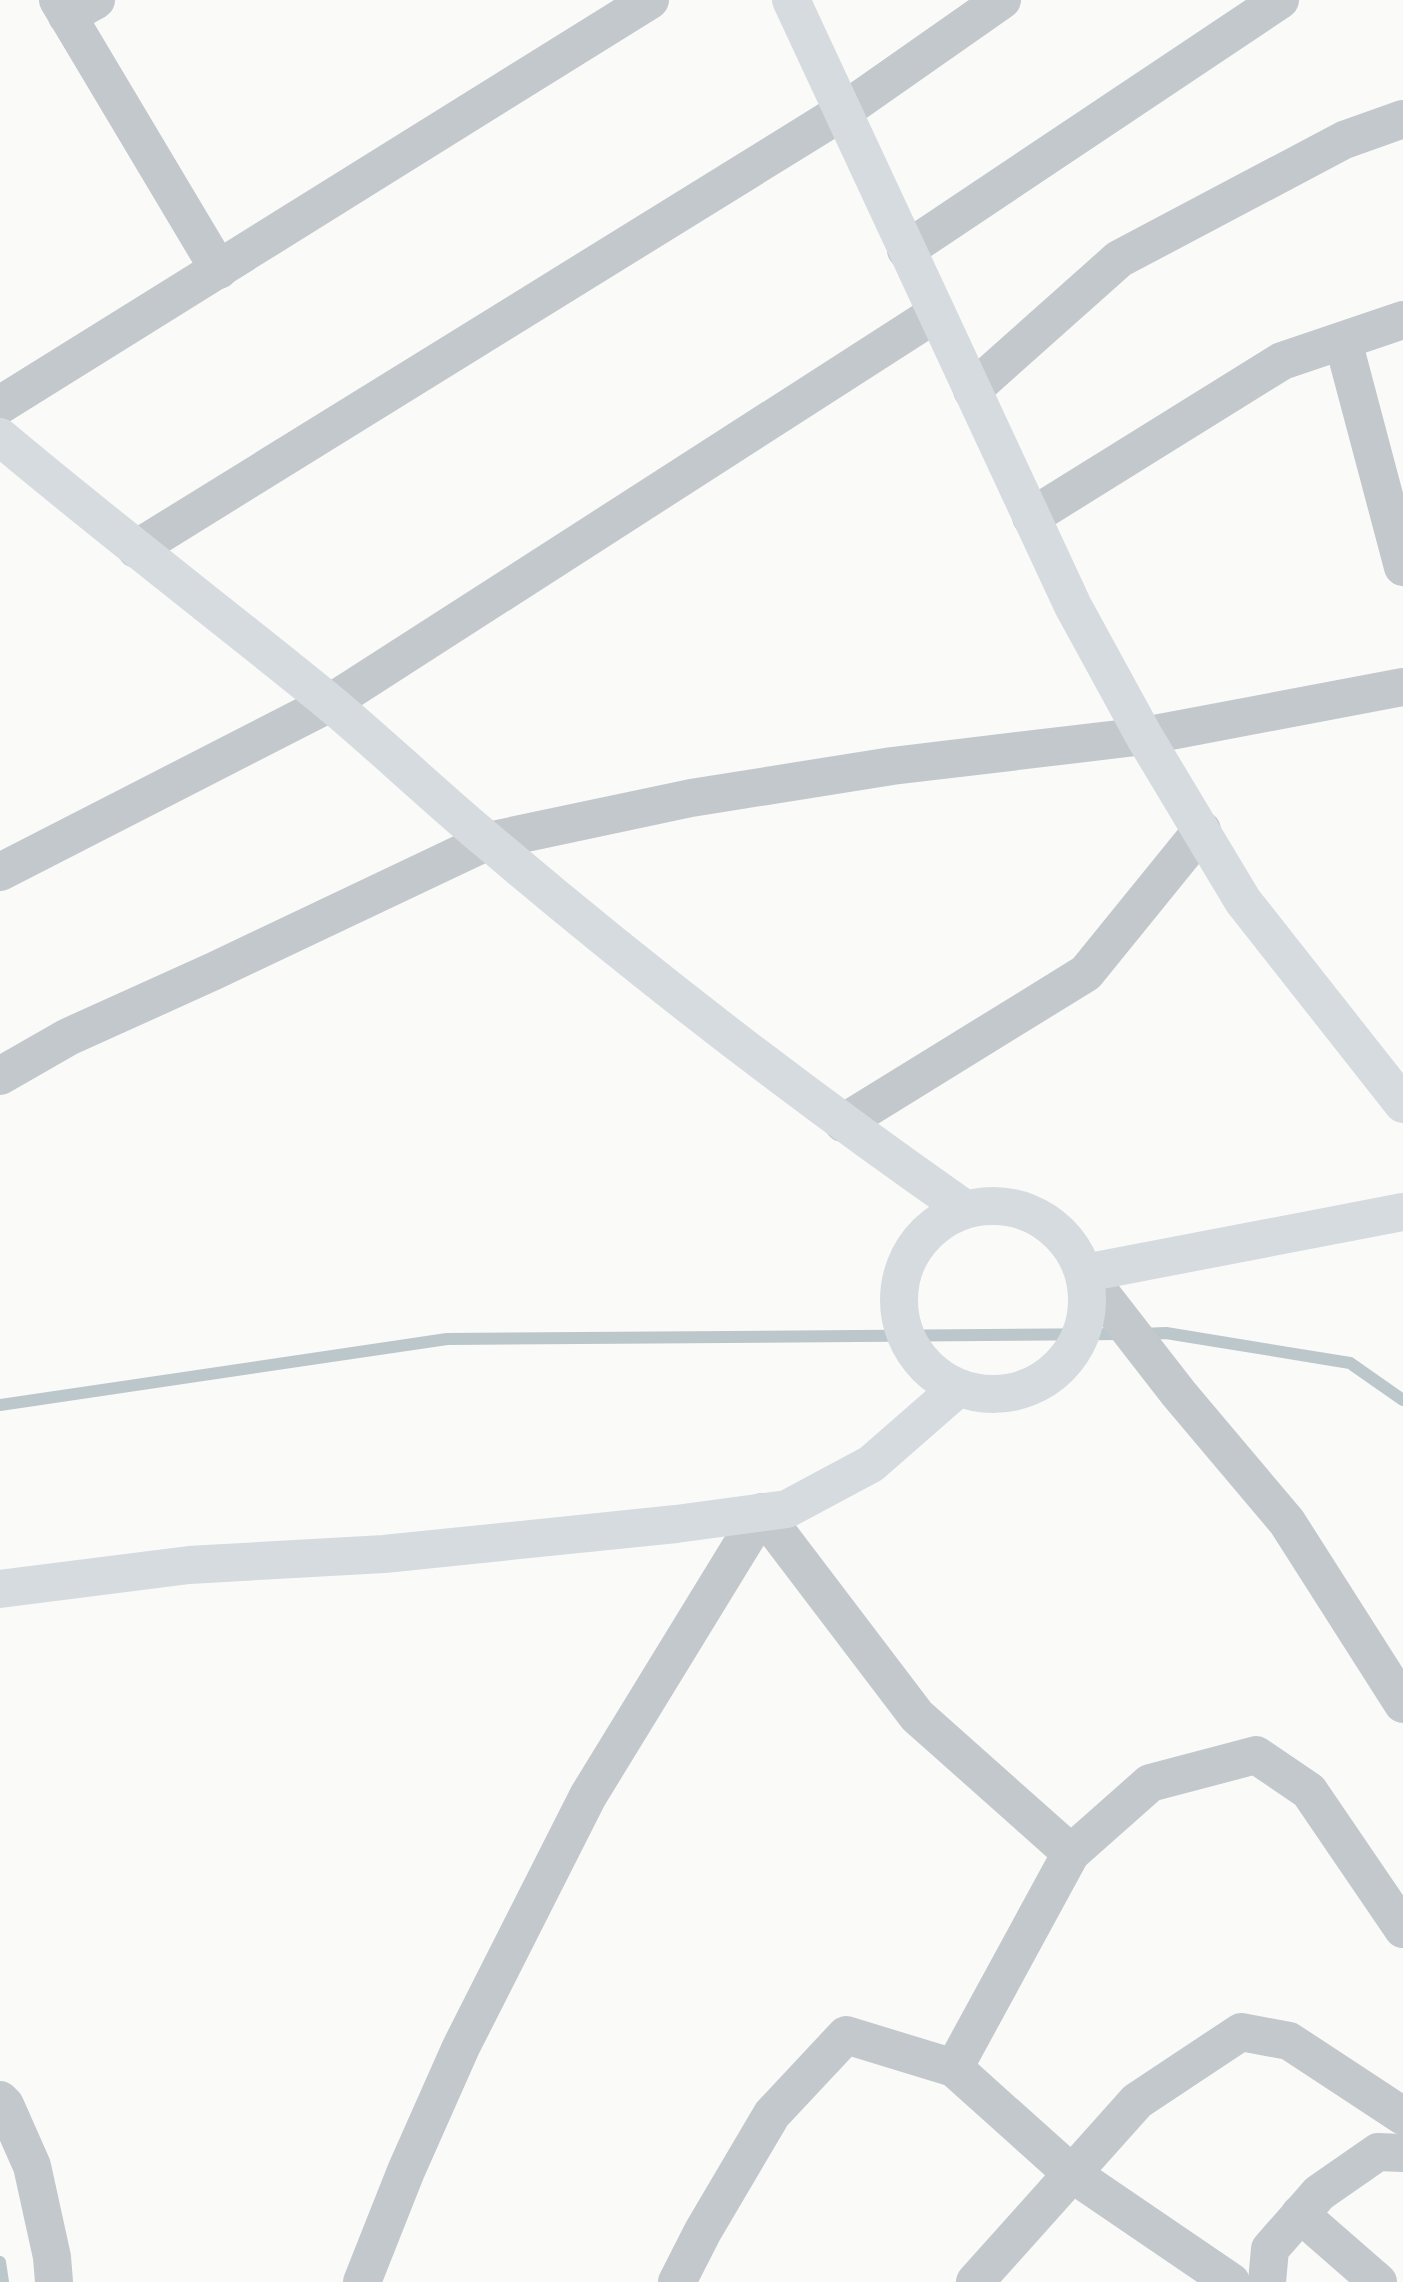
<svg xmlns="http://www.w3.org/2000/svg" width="1403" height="2282" viewBox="0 0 1403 2282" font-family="'Asap Condensed',sans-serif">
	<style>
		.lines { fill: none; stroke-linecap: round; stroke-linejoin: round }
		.stream { stroke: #bbc7cb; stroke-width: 12 }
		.street { stroke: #c3c8cc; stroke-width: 38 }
		.secondary { stroke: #d6dbdf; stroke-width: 38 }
	</style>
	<rect width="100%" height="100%" fill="#fafaf8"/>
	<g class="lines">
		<!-- stream -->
		<g class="stream">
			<path d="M1141 1334 1166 1333 1350 1363 1403 1400"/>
			<path d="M0 1405 447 1339 1123 1334"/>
			<path d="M0 2262 3 2282"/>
		</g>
		<!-- street -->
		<g class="street">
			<path d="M58 0 219 270"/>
			<path d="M67 16 96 0"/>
			<path d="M906 250 1280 0"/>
			<path d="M1343 341 1403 567"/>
			<path d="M972 390 1119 259 1344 140 1403 119"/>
			<path d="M0 405 650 0"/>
			<path d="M1031 517 1282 361 1403 320"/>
			<path d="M136 549 842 112 1002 0"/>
			<path d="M0 872 330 703 935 314"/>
			<path d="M0 1076 68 1037 214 971 488 841 691 798 892 766 1144 736 1403 687"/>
			<path d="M843 1123 1086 973 1202 830"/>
			<path d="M1085 1273 1179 1394 1287 1522 1403 1704"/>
			<path d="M954 2068 1071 1853 1150 1783 1256 1755 1309 1791 1403 1929"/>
			<path d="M0 2100 5 2105 32 2166 52 2257 54 2282"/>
			<path d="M1300 2214 1378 2282"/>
			<path d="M362 2282 406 2171 461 2047 588 1796 762 1512 917 1716 1071 1853"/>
			<path d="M677 2282 703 2231 772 2114 846 2035 954 2068 1071 2173 1231 2282"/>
			<path d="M975 2282 1137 2101 1241 2032 1289 2041 1403 2116"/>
			<path d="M1267 2282 1270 2249 1319 2193 1378 2152 1403 2153"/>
		</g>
		<!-- secondary -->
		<g class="secondary">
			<path d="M791 0 1073 606 1144 736 1243 901 1403 1104"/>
			<path d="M0 437C108 528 220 613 329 702 383 747 434 796 488 841 641 971 800 1094 965 1209"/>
			<circle cx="993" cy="1300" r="94"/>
			<path d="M1085 1273 1403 1212"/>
			<path d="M0 1589 189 1565 384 1554 676 1524 787 1509 871 1464 958 1388"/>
		</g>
	</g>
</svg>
